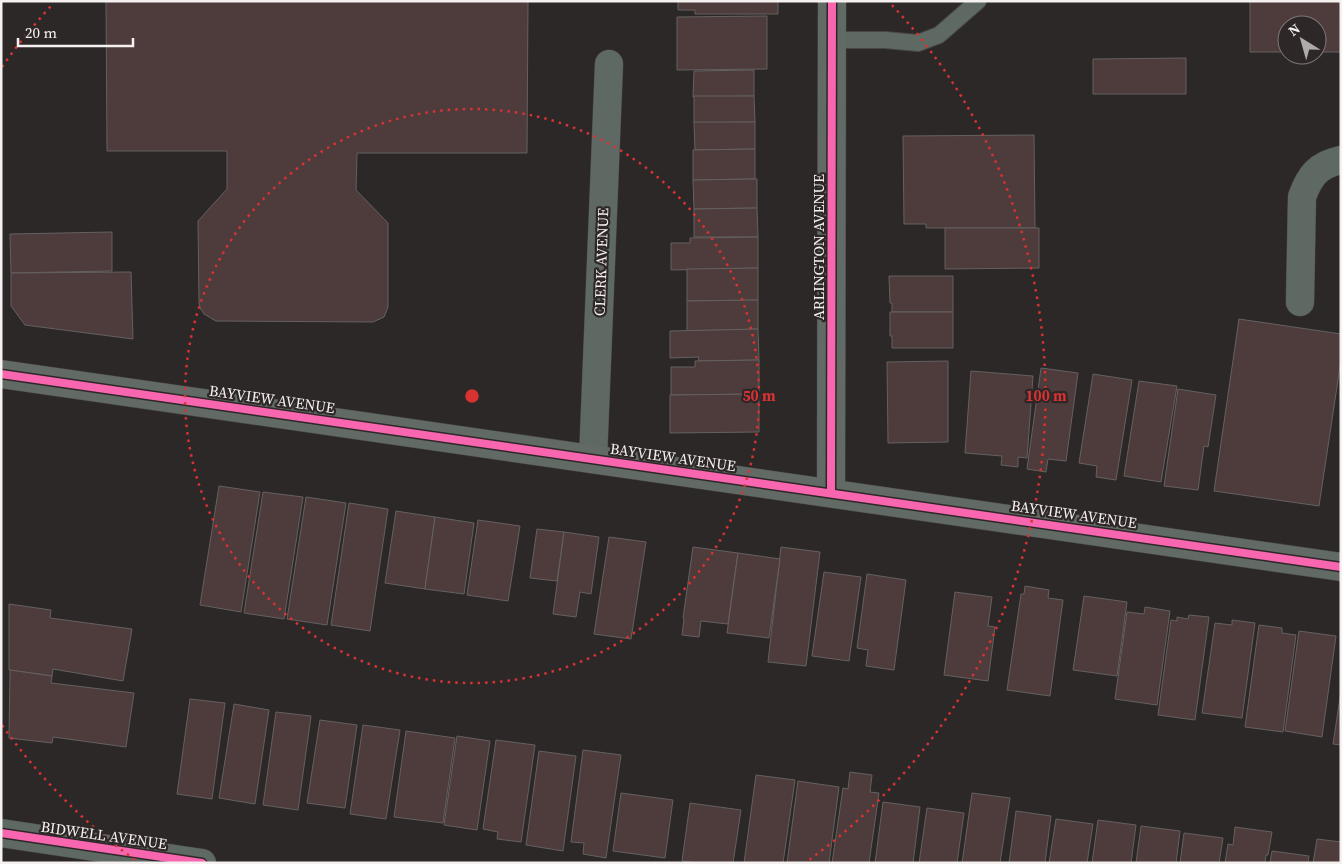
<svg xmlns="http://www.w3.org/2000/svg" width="1342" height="864" viewBox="0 0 1342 864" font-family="'Source Serif 4',serif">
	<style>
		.building { fill: #4e3c3c; stroke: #656161 }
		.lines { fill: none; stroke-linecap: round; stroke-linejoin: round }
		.lane-casing { stroke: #484545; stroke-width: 18 }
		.street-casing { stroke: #484545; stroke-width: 29 }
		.secondary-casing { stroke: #484545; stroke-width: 29 }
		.lane { stroke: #5e6963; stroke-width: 16 }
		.street { stroke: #5e6963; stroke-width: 28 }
		.secondary { stroke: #616a64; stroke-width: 28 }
		.cycleway-casing { stroke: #2e2727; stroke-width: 11 }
		.cycleway { stroke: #f766af; stroke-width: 8 }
		.ring { fill: none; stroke: #d83232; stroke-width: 2.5; stroke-dasharray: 2.5 5 }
		.labels { text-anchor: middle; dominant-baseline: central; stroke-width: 4.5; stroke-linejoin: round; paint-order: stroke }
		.street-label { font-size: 15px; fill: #f5f1f0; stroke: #2e2727 }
		.centre { fill: #d83232; stroke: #2e2727; stroke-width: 2.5 }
		.ring-label { font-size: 15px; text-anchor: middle; font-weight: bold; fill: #d83232; stroke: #2e2727; stroke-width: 4.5; stroke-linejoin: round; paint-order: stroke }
	</style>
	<rect width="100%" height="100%" fill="#2d2828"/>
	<!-- building -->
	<g class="building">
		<path d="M106 1H528L527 153H357L356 190 388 223V307L384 317 373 322 216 321 204 314 200 308 199 302 198 221 227 189V151H107Z"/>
		<path d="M678 1H778V14H695V10H678Z"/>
		<path d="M1250 1H1340L1341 52H1317V25H1287V52H1250Z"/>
		<path d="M767 16V69L677 70V17Z"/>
		<path d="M1186 58V94H1093V59Z"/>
		<path d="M754 70V96L693 97 694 71Z"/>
		<path d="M694 96H754L755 122 694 123Z"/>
		<path d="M694 122H755V149L695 150Z"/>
		<path d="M1034 135 1035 228H926V224H904L903 136Z"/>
		<path d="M755 149V179L693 180V150Z"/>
		<path d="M755 179H757V208L694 209 693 180Z"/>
		<path d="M757 208 758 237H694V209Z"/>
		<path d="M945 228H1039V268L945 269Z"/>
		<path d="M112 232V271L11 273 10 234Z"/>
		<path d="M758 237V268L671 270V243H690V238Z"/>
		<path d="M758 268V300L687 301V269Z"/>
		<path d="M131 272 133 339 25 325 11 306V273Z"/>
		<path d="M889 276H953V312H892V303H890Z"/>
		<path d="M758 300V329L687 331V301Z"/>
		<path d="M890 312H953V348H892V336H890Z"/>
		<path d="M1239 319 1341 334V360L1319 506 1214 491Z"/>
		<path d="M758 329 759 360 698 361 699 357 670 358V331Z"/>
		<path d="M759 360V394L671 395V367H695V361Z"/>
		<path d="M948 361V442L888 443 887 362Z"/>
		<path d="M1041 368 1078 373 1066 461 1048 459 1046 472 1027 469Z"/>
		<path d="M971 371 1033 376 1027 458 1018 457V467L1001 465 1002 456 965 453Z"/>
		<path d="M1093 374 1132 380 1116 480 1096 477 1097 466 1079 463Z"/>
		<path d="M1139 381 1177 386 1161 482 1124 476Z"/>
		<path d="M1178 389 1216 395 1208 447 1204 446 1198 490 1164 486Z"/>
		<path d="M759 394V432L670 433V395Z"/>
		<path d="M219 486 260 492 241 612 200 605Z"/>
		<path d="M263 492 303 497 284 619 244 613Z"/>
		<path d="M306 497 346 503 327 625 287 619Z"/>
		<path d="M349 503 388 509 370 631 331 625Z"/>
		<path d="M396 511 435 517 425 589 385 583Z"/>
		<path d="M435 517 474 523 464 594 425 589Z"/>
		<path d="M478 520 520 526 508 601 467 595Z"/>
		<path d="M537 529 564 532 557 581 530 578Z"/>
		<path d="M564 532 599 537 591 594 580 592 576 617 553 614Z"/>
		<path d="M609 537 646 542 631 639 594 634Z"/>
		<path d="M693 547 738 553 728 624 701 621 699 637 682 635 684 619 683 618Z"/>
		<path d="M781 547 820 552 806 666 768 662Z"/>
		<path d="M738 553 780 559 769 638 727 633Z"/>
		<path d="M824 572 861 577 849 661 812 656Z"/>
		<path d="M867 574 906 580 894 670 866 666 868 650 857 648Z"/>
		<path d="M1025 586 1049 590 1048 598 1063 600 1050 696 1007 690 1021 594H1024Z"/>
		<path d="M955 592 992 597 988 626 995 627 988 681 944 675Z"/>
		<path d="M1084 596 1127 602 1117 676 1073 670Z"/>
		<path d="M9 604 51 610 50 618 132 629 123 681 53 669 52 676 9 670Z"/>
		<path d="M1145 607 1170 611 1157 705 1115 699 1127 612 1144 614Z"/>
		<path d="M1189 615 1209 617 1195 720 1158 715 1171 620 1177 621V617L1188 619Z"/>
		<path d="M1232 620 1255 623 1242 718 1202 713 1215 623 1232 625Z"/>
		<path d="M1259 625 1282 628V633L1296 635 1283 732 1245 727Z"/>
		<path d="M1299 631 1336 636 1322 737 1285 731Z"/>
		<path d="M10 670 52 676 51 683 134 693 126 747 53 737 52 743 9 738Z"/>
		<path d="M1341 691V745L1333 744Z"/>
		<path d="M190 699 225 703 212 799 177 794Z"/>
		<path d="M234 704 269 710 255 804 219 798Z"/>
		<path d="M276 712 311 716 298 810 263 805Z"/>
		<path d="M320 720 357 725 345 808 307 803Z"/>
		<path d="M363 725 400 730 386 819 350 814Z"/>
		<path d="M406 731 455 738 443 823 394 817Z"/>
		<path d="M457 736 490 741 477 830 444 825Z"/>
		<path d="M496 740 535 745 521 842 497 839 498 832 483 829Z"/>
		<path d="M583 750 621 755 606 858 583 854 584 843 571 842Z"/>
		<path d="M539 751 576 756 563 851 526 845Z"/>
		<path d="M850 772 872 775 870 792 879 793 869 863H832L843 788 848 789Z"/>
		<path d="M756 775 795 780 783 863H744Z"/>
		<path d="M798 781 839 787 829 863H787Z"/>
		<path d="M621 793 673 800 665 858 613 851Z"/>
		<path d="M972 793 1010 798 1000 863H962Z"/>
		<path d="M883 802 920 807 913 863H875Z"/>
		<path d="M690 803 741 810 733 863H698L682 861Z"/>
		<path d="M927 808 964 813 957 863H919Z"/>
		<path d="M1016 811 1051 816 1045 863H1009Z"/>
		<path d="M1056 819 1093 824 1087 863H1049Z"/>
		<path d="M1098 820 1136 825 1131 863H1092Z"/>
		<path d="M1141 826 1180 831 1176 863H1136Z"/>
		<path d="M1235 827 1272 832 1268 855H1266L1265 863H1225L1228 844 1233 845Z"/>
		<path d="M1184 833 1223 838 1219 863H1180Z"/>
		<path d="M1317 839 1341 842V863H1313Z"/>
		<path d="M1272 851 1309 856 1308 863H1270Z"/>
	</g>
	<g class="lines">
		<defs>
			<path id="lane" d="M832 40H885L918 43 939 35 978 1"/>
			<g id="street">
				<path d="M1300 302 1302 197C1310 175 1318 165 1341 160"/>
				<path d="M593 459 609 64"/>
				<path d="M1 833 202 863"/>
			</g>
			<g id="secondary">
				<path d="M1 374 1341 567"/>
				<path d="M831 493 832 1"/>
			</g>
		</defs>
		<!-- lane casing -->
		<use href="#lane" class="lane-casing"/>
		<!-- street casing -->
		<use href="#street" class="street-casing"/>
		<!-- secondary casing -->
		<use href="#secondary" class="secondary-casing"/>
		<!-- lane -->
		<use href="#lane" class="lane"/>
		<!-- street -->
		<use href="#street" class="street"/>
		<!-- secondary -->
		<use href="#secondary" class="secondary"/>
		<defs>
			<g id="cycleway">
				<path d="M1 374 1341 567"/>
				<path d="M831 493 832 1"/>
				<path d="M1 833 202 863"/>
			</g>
		</defs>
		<!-- cycleway casing -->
		<use href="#cycleway" class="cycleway-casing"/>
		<!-- cycleway -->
		<use href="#cycleway" class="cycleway"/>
	</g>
	<!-- distance rings -->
	<g class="ring">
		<circle cx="472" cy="396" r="287"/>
		<path d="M135 860A574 574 0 0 1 2 725M2 67A574 574 0 0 1 52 5M892 5A574 574 0 0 1 809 860"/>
	</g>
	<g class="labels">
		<!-- street labels -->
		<g class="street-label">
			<text transform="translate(818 247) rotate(-90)">ARLINGTON AVENUE</text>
			<text transform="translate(601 262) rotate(-88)">CLERK AVENUE</text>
			<text transform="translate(272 399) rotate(8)">BAYVIEW AVENUE</text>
			<text transform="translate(673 457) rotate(8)">BAYVIEW AVENUE</text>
			<text transform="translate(1074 514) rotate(8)">BAYVIEW AVENUE</text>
			<text transform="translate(104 835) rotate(8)">BIDWELL AVENUE</text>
		</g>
	</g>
	<circle cx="472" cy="396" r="8" class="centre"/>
	<g class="ring-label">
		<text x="759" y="401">50 m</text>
		<text x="1046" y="401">100 m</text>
	</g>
	<!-- border -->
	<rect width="1342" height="864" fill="none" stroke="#f5f1f0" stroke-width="5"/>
	<!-- north arrow -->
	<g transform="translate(1302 40) rotate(323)"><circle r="24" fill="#2e2727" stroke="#7e7877"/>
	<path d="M0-4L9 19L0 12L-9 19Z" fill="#afabaa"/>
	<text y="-8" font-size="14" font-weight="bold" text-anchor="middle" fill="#f5f1f0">N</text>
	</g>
	<!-- scale -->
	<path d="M18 38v8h115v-8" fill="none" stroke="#f5f1f0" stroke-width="2.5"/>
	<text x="25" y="38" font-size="15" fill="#f5f1f0" stroke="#2e2727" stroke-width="4" paint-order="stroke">20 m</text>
</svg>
